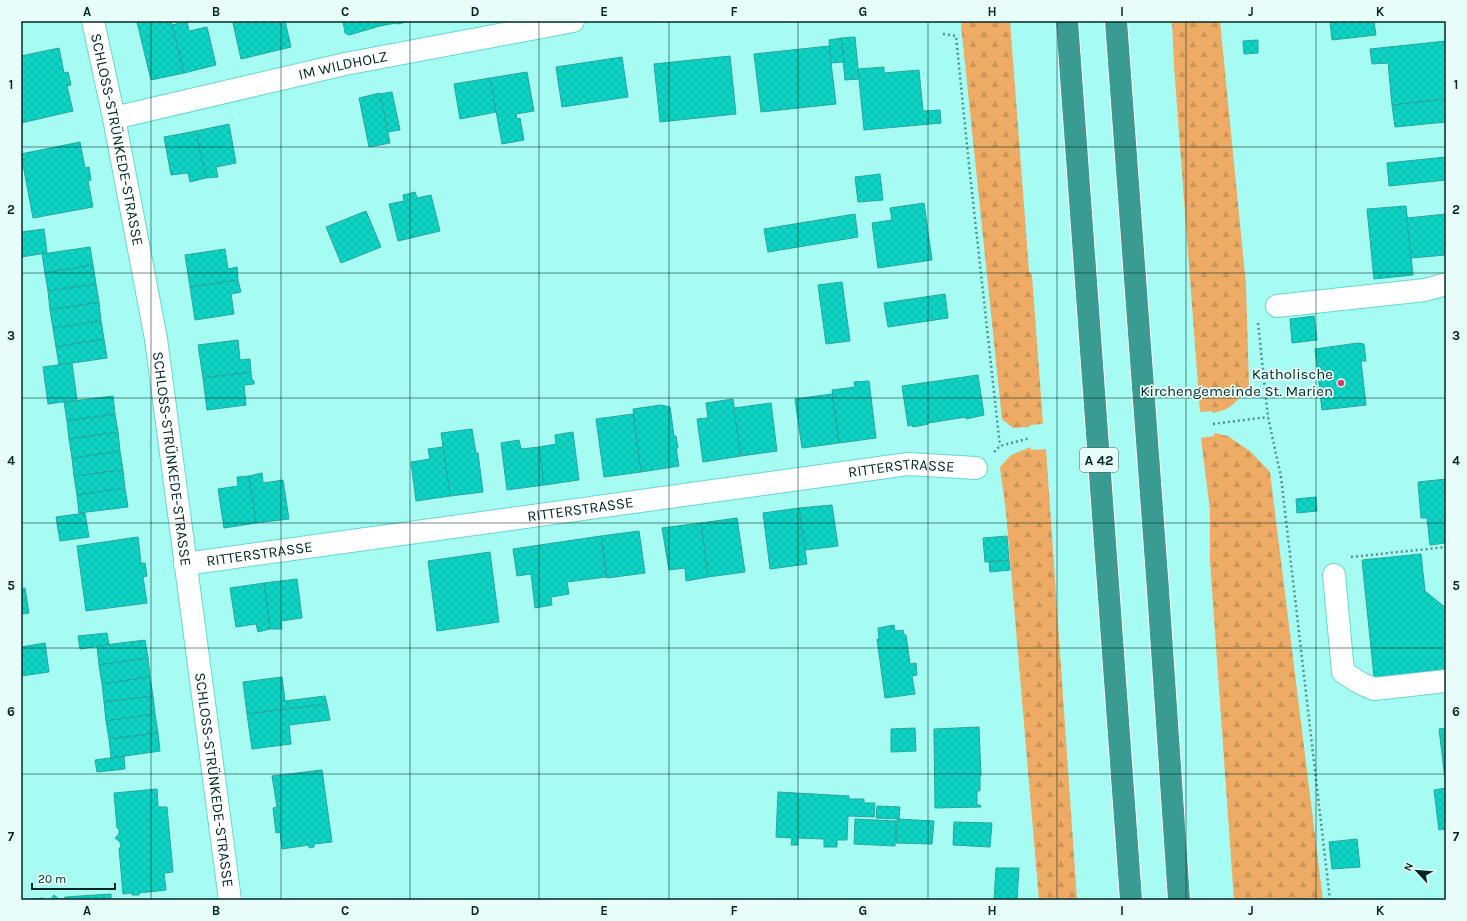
<svg xmlns="http://www.w3.org/2000/svg" width="1467" height="921" viewBox="0 0 1467 921" font-family="Karla,sans-serif">
	<style>
		.forest { fill: url(#forest-firs) }
		.building { fill: url(#building-cross-hatch); stroke: #29a69b }
		.lines { fill: none; stroke-linecap: round; stroke-linejoin: round }
		.minor-casing { stroke: #66d8cc; stroke-width: 24 }
		.highway-casing { stroke: #fff; stroke-width: 24 }
		.path { stroke: #53908a; stroke-width: 2.5; stroke-dasharray: 2 3; stroke-linecap: butt }
		.minor { stroke: #fff; stroke-width: 22 }
		.highway { stroke: #3a9b92; stroke-width: 22 }
		.grid { fill: none; stroke: #022825; stroke-width: 1; stroke-opacity: 0.55 }
		.poi-dot { fill: #cf416c; stroke: #e8fcf9; stroke-width: 1.5 }
		.labels { text-anchor: middle; dominant-baseline: central; stroke-width: 3.5; stroke-linejoin: round; paint-order: stroke }
		.shield { fill: #e8fcf9; stroke: #476865; stroke-width: 1 }
		.shield-label { font-size: 14px; font-weight: bold; fill: #022825 }
		.street-label { font-size: 15px; fill: #022825; stroke: #e8fcf9 }
		.poi-label { font-size: 15px; fill: #022825; stroke: #e8fcf9; text-anchor: end }
		.neatline { fill: none; stroke: #022825; stroke-width: 1.5 }
		.grid-label { font-size: 13px; text-anchor: middle; font-weight: bold; fill: #022825 }
	</style>
	<defs>
		<pattern id="forest-firs" width="22" height="20" patternUnits="userSpaceOnUse"><rect width="22" height="20" fill="#edab65"/><path d="M5 1l3.5 6h-7zM16 11l3.5 6h-7z" fill="#ca9358"/></pattern>
		<pattern id="building-cross-hatch" width="8" height="8" patternUnits="userSpaceOnUse"><rect width="8" height="8" fill="#0dd5c6"/><path d="M0 0l8 8M0 8l8-8" fill="none" stroke="#0bb7aa"/></pattern>
	</defs>
	<rect width="100%" height="100%" fill="#a6fcf2"/>
	<!-- forest -->
	<g class="forest">
		<path d="M962 21H1010L1029 271 1032 275 1043 424 1030 425V427L1013 428 1002 419 961 25Z"/>
		<path d="M1172 21H1220L1246 285 1249 387C1237 401 1231 410 1213 413L1212 411 1200 412 1174 66Z"/>
		<path d="M1214 433 1228 436 1251 452 1270 472 1323 900H1234L1210 561V510L1201 438 1214 436Z"/>
		<path d="M1031 447V450L1046 449 1077 900H1039L1006 512 1000 467 1011 455Z"/>
	</g>
	<!-- building -->
	<g class="building">
		<path d="M142 21H171L184 73 151 80 137 22Z"/>
		<path d="M187 21 189 31 207 27 216 65 184 73 172 25Z"/>
		<path d="M242 21H285L291 47 241 59 233 23Z"/>
		<path d="M343 21H379L380 26 349 35 345 33Z"/>
		<path d="M379 21H410L398 24 396 23 380 26Z"/>
		<path d="M1330 21H1374L1376 35 1332 40Z"/>
		<path d="M855 37 859 79 845 80 841 38Z"/>
		<path d="M841 38 844 62 831 63 829 40Z"/>
		<path d="M1258 40V53L1244 54 1243 41Z"/>
		<path d="M1446 41V99L1392 105 1388 63 1372 64 1370 49Z"/>
		<path d="M829 46 836 104 761 112 754 54Z"/>
		<path d="M59 48 64 73 68 72 71 85 67 86 73 111 21 123V56Z"/>
		<path d="M730 56 736 114 660 122 654 64Z"/>
		<path d="M622 57 628 97 562 107 556 67Z"/>
		<path d="M884 67V73L919 70 923 111 940 110 941 123 864 130 858 69Z"/>
		<path d="M527 72 534 111 516 114 517 119 520 118 524 140 502 144 490 78Z"/>
		<path d="M490 78 496 112 460 119 454 84Z"/>
		<path d="M392 92 400 130 387 132 380 94Z"/>
		<path d="M380 93 390 143 369 147 359 98Z"/>
		<path d="M1446 99V122L1395 127 1392 105Z"/>
		<path d="M229 124 236 163 216 167 218 177 206 178 196 131Z"/>
		<path d="M196 131 206 178 190 182 188 173 171 175 164 137Z"/>
		<path d="M80 142 85 168 89 167 91 180 88 181 93 207 33 218 21 154Z"/>
		<path d="M1446 157V180L1389 186 1387 163Z"/>
		<path d="M880 174 883 200 858 202 855 177Z"/>
		<path d="M415 192 417 198 431 195 440 231 398 241 389 204 404 201 403 195Z"/>
		<path d="M924 203 932 260 878 268 872 223 892 220 890 208Z"/>
		<path d="M1406 206 1413 275 1374 279 1367 209Z"/>
		<path d="M366 211 381 247 341 263 326 227Z"/>
		<path d="M855 214 858 237 768 252 764 229Z"/>
		<path d="M1446 214V255L1411 258 1407 218Z"/>
		<path d="M44 229 47 253 21 257V232Z"/>
		<path d="M90 247 93 265 45 273 42 254Z"/>
		<path d="M225 249 228 269 237 267 238 280 190 287 185 255Z"/>
		<path d="M93 265 96 284 48 291 45 273Z"/>
		<path d="M238 280 241 292 231 294 234 314 195 320 190 287Z"/>
		<path d="M842 282 850 341 826 344 818 285Z"/>
		<path d="M96 284 99 302 50 310 48 291Z"/>
		<path d="M945 294 948 318 888 327 884 303Z"/>
		<path d="M99 302 101 321 53 328 50 310Z"/>
		<path d="M1314 316 1317 340 1292 343 1290 319Z"/>
		<path d="M101 321 104 339 56 347 53 328Z"/>
		<path d="M104 339 107 358 59 365 56 347Z"/>
		<path d="M238 340 240 360 250 359 251 372 203 378 198 345Z"/>
		<path d="M1358 343 1364 344 1366 361H1361L1366 405 1322 410 1315 349Z"/>
		<path d="M72 363 77 400 48 404 43 367Z"/>
		<path d="M251 372 252 380 254 381V384L244 385 246 405 207 410 203 378Z"/>
		<path d="M978 375 984 415 966 419V417L928 423V424L913 427 912 425 908 426 902 386Z"/>
		<path d="M869 381 876 438 839 443 832 390 855 387 854 382Z"/>
		<path d="M832 394 839 443 802 448 795 399Z"/>
		<path d="M113 396 115 414 67 421 64 402Z"/>
		<path d="M733 399 741 456 703 462 697 419 708 418 706 403Z"/>
		<path d="M771 403 777 451 741 456 734 408Z"/>
		<path d="M661 405 670 407 674 436H676L678 448H676L679 466 641 472 633 409Z"/>
		<path d="M115 414 118 432 69 439 67 421Z"/>
		<path d="M633 414 641 472 604 477 596 419Z"/>
		<path d="M472 429 476 453H478L483 492 450 496 441 433Z"/>
		<path d="M118 432 120 451 72 458 69 439Z"/>
		<path d="M573 432 579 480 544 485 539 447 556 444 555 435Z"/>
		<path d="M519 440 521 449 539 447 544 485 507 490 501 443Z"/>
		<path d="M443 447 450 496 416 501 411 462 430 459 428 449Z"/>
		<path d="M120 451 123 470 74 476 72 458Z"/>
		<path d="M123 470 125 488 77 495 74 476Z"/>
		<path d="M262 473 263 483 283 480 289 519 256 523 249 476Z"/>
		<path d="M249 476 256 523 224 528 218 489 238 486 237 477Z"/>
		<path d="M1446 479V543L1430 545 1427 518H1421L1418 482Z"/>
		<path d="M125 488 128 507 79 513 77 495Z"/>
		<path d="M1316 497 1317 511 1297 513 1296 499Z"/>
		<path d="M832 505 838 546 805 550 799 508Z"/>
		<path d="M799 508 807 564 770 569 763 513Z"/>
		<path d="M85 513 89 537 60 541 56 517Z"/>
		<path d="M737 518 745 572 708 577 701 523Z"/>
		<path d="M701 523 708 577 686 581 685 568 669 570 662 528Z"/>
		<path d="M639 531 645 573 607 578 601 536Z"/>
		<path d="M601 536 606 577 567 582 569 594 551 597 552 605 535 608 531 574 517 576 513 549Z"/>
		<path d="M1007 536 1009 560 985 562 983 538Z"/>
		<path d="M138 537 141 563H145L147 576 143 577 147 603 86 611 77 546Z"/>
		<path d="M490 552 499 622 437 631 428 561Z"/>
		<path d="M1421 554 1425 591 1446 608V669L1374 677 1362 560Z"/>
		<path d="M1009 560 1010 570 990 572 989 562Z"/>
		<path d="M297 579 302 618 281 621 282 629H270L264 583Z"/>
		<path d="M264 583 270 629 258 632 256 624 236 627 230 588Z"/>
		<path d="M25 588 29 613 21 614V589Z"/>
		<path d="M894 625 895 631 903 630 904 635H906L910 664 916 663 917 675 912 676 915 694 885 698 877 639H879L878 628Z"/>
		<path d="M107 633 109 645 80 649 78 636Z"/>
		<path d="M145 640 148 658 99 665 97 646Z"/>
		<path d="M45 643 49 672 21 676V647Z"/>
		<path d="M148 658 150 677 102 684 99 665Z"/>
		<path d="M150 677 153 696 104 702 102 684Z"/>
		<path d="M282 677 285 701 325 696 327 704 247 714 243 682Z"/>
		<path d="M153 696 155 714 106 721 104 702Z"/>
		<path d="M327 704 330 720 289 725 291 744 252 749 247 714Z"/>
		<path d="M155 714 158 733 109 739 106 721Z"/>
		<path d="M979 727 981 776 980 777V791H977V805H980L981 807 935 808 934 729Z"/>
		<path d="M915 728 916 751 891 752V729Z"/>
		<path d="M1446 728V829L1439 830 1434 790 1446 788 1439 729Z"/>
		<path d="M158 733 160 751 111 758 109 739Z"/>
		<path d="M124 756 125 769 97 772 95 760Z"/>
		<path d="M322 770 332 842 314 844V847L309 848V845L282 849 280 832 276 833 273 808 277 807 272 776Z"/>
		<path d="M157 789 158 807H167L173 872 164 873 166 890 139 893V895H132V893L123 894 119 848H121L120 842 115 838 119 834V829L117 828 114 793Z"/>
		<path d="M778 792 849 796V799H864V803H875L874 817 848 816 847 840H837V847H824V839L798 838V845H791L792 838 776 837Z"/>
		<path d="M877 806 900 807 899 819 876 818Z"/>
		<path d="M855 819 896 821 895 846 854 844Z"/>
		<path d="M897 819 934 821 932 844 896 843Z"/>
		<path d="M954 822 992 823 990 847 953 845Z"/>
		<path d="M1357 839 1360 867 1332 869 1329 842Z"/>
		<path d="M996 868H1019L1017 900H994Z"/>
		<path d="M111 894V900H21L44 898V900H50L54 895 59 899H64L65 897Z"/>
	</g>
	<g class="lines">
		<defs>
			<g id="minor">
				<path id="s1" d="M93 21 114 118 156 339 230 900"/>
				<path id="s2" d="M114 118 345 64 573 21"/>
				<path d="M1277 306 1425 290 1446 284"/>
				<path id="s3" d="M185 564 908 464 976 468"/>
				<path d="M1334 575 1343 672 1360 683 1374 689 1446 681"/>
			</g>
			<g id="highway">
				<path d="M1067 21 1131 900"/>
				<path d="M1116 21 1158 590 1179 900"/>
			</g>
		</defs>
		<!-- minor casing -->
		<use href="#minor" class="minor-casing"/>
		<!-- highway casing -->
		<use href="#highway" class="highway-casing"/>
		<!-- path -->
		<g class="path">
			<path d="M943 34 956 36 969 165 1000 446"/>
			<path d="M1258 323 1268 417 1281 477 1330 900"/>
			<path d="M1213 424 1268 417"/>
			<path d="M994 452 1000 446 1030 438"/>
			<path d="M1351 557 1446 547"/>
		</g>
		<!-- minor -->
		<use href="#minor" class="minor"/>
		<!-- highway -->
		<use href="#highway" class="highway"/>
	</g>
	<!-- grid -->
	<path class="grid" d="M151 21V900M281 21V900M410 21V900M539 21V900M669 21V900M798 21V900M928 21V900M1057 21V900M1186 21V900M1316 21V900M21 147H1446M21 273H1446M21 398H1446M21 523H1446M21 648H1446M21 774H1446"/>
	<!-- markers -->
	<circle class="poi-dot" cx="1341" cy="383" r="4"/>
	<g class="labels">
		<!-- shield labels -->
		<rect class="shield" x="1080" y="448" width="38" height="24" rx="3"/>
		<g class="shield-label">
			<text x="1099" y="460">A 42</text>
		</g>
		<!-- street labels -->
		<g class="street-label">
			<text stroke="none"><textPath href="#s2" startOffset="235">IM WILDHOLZ</textPath></text>
			<text stroke="none"><textPath href="#s1" startOffset="121">SCHLOSS-STRÜNKEDE-STRASSE</textPath></text>
			<text stroke="none"><textPath href="#s1" startOffset="445">SCHLOSS-STRÜNKEDE-STRASSE</textPath></text>
			<text stroke="none"><textPath href="#s3" startOffset="723">RITTERSTRASSE</textPath></text>
			<text stroke="none"><textPath href="#s3" startOffset="399">RITTERSTRASSE</textPath></text>
			<text stroke="none"><textPath href="#s3" startOffset="75">RITTERSTRASSE</textPath></text>
			<text stroke="none"><textPath href="#s1" startOffset="769">SCHLOSS-STRÜNKEDE-STRASSE</textPath></text>
		</g>
		<!-- poi labels -->
		<g class="poi-label">
			<text x="1333" y="374">Katholische<tspan x="1333" dy="17">Kirchengemeinde St. Marien</tspan></text>
		</g>
	</g>
	<!-- border -->
	<rect width="1467" height="921" fill="none" stroke="#e8fcf9" stroke-width="44"/>
	<!-- north arrow -->
	<g transform="translate(1417 871) rotate(296)" stroke="#e8fcf9" stroke-width="3" paint-order="stroke">
	<path d="M0-3L7 15L0 10L-7 15Z" fill="#022825"/>
	<text y="-6" font-size="11" font-weight="bold" text-anchor="middle" fill="#022825">N</text>
	</g>
	<!-- scale -->
	<path d="M32 883v6h83v-6" fill="none" stroke="#022825" stroke-width="2"/>
	<text x="38" y="883" font-size="12" fill="#022825" stroke="#e8fcf9" stroke-width="3" paint-order="stroke">20 m</text>
	<rect x="22" y="22" width="1423" height="877" class="neatline"/>
	<g class="grid-label">
		<text x="87" y="16">A</text>
		<text x="216" y="16">B</text>
		<text x="345" y="16">C</text>
		<text x="475" y="16">D</text>
		<text x="604" y="16">E</text>
		<text x="734" y="16">F</text>
		<text x="863" y="16">G</text>
		<text x="992" y="16">H</text>
		<text x="1122" y="16">I</text>
		<text x="1251" y="16">J</text>
		<text x="1380" y="16">K</text>
		<text x="11" y="89">1</text>
		<text x="1456" y="89">1</text>
		<text x="11" y="214">2</text>
		<text x="1456" y="214">2</text>
		<text x="11" y="340">3</text>
		<text x="1456" y="340">3</text>
		<text x="11" y="465">4</text>
		<text x="1456" y="465">4</text>
		<text x="11" y="590">5</text>
		<text x="1456" y="590">5</text>
		<text x="11" y="716">6</text>
		<text x="1456" y="716">6</text>
		<text x="11" y="841">7</text>
		<text x="1456" y="841">7</text>
		<text x="87" y="915">A</text>
		<text x="216" y="915">B</text>
		<text x="345" y="915">C</text>
		<text x="475" y="915">D</text>
		<text x="604" y="915">E</text>
		<text x="734" y="915">F</text>
		<text x="863" y="915">G</text>
		<text x="992" y="915">H</text>
		<text x="1122" y="915">I</text>
		<text x="1251" y="915">J</text>
		<text x="1380" y="915">K</text>
	</g>
</svg>
